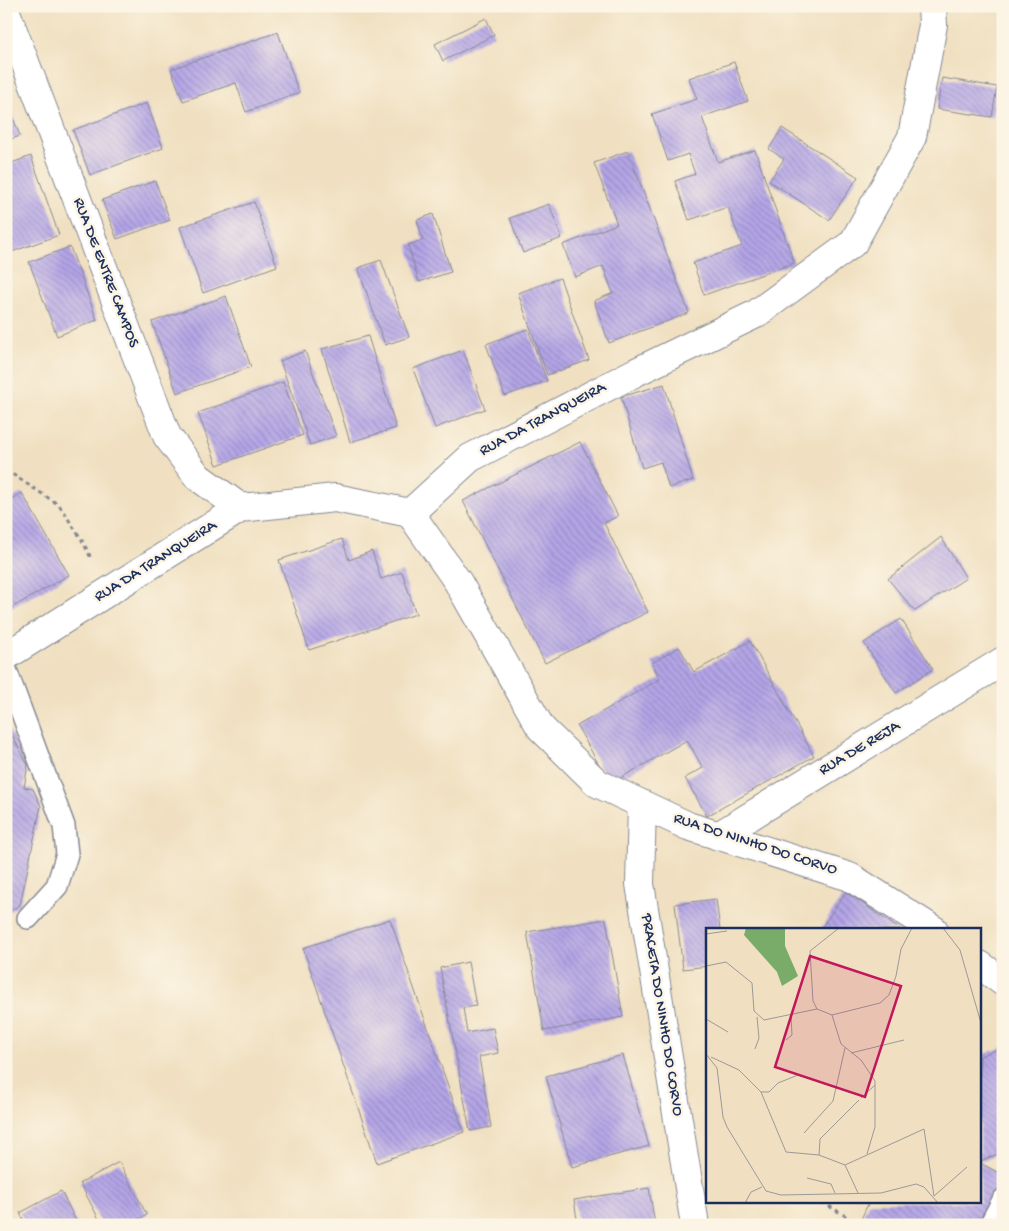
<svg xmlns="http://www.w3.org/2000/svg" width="1009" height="1231" viewBox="0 0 1009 1231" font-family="'Gochi Hand',sans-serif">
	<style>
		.building { fill: url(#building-back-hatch) }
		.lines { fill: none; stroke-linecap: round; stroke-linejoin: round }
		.lane-casing { stroke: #868890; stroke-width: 24 }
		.street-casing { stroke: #868890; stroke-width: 30 }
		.path { stroke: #868890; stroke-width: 3; stroke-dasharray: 4 4; stroke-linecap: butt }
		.lane { stroke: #fff; stroke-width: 21 }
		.street { stroke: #fff; stroke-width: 28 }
		.labels { text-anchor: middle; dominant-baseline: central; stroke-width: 5; stroke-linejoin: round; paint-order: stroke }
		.street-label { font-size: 16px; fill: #1b2f5e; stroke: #fcf5e5 }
		.inset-road { fill: none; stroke: #9b9999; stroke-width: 1 }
		.view { fill: #c2185b; fill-opacity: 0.15; stroke: #c2185b; stroke-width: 2.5 }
		.inset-edge { fill: none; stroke: #1b2f5e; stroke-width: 2.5 }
	</style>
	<defs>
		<pattern id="building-back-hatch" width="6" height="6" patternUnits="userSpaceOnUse" patternTransform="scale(1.25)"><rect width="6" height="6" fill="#b4a5e7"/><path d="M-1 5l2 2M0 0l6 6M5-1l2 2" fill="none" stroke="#9287be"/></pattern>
	</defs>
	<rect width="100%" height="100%" fill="#fcf5e5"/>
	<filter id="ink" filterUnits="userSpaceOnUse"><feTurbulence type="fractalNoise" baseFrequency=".02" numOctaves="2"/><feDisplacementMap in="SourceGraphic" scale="10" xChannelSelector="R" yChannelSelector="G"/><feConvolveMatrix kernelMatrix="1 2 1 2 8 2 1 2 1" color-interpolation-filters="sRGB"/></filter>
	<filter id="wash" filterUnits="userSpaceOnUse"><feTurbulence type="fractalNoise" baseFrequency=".0096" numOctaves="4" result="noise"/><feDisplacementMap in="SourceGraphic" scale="20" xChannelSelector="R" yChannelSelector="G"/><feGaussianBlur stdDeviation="1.12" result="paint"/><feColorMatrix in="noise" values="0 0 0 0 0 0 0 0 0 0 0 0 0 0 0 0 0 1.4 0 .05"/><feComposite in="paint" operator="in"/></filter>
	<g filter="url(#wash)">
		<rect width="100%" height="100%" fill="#f0e0c1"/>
		<g id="blocks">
			<!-- building -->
			<g class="building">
				<path d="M486 18 494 35 443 61 435 44Z"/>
				<path d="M278 32 299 93 246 112 236 83 183 101 171 69Z"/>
				<path d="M734 62 748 101 702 117 718 162 755 150 794 263 704 295 693 263 742 246 728 207 689 220 675 181 695 174 688 154 668 161 652 114 697 99 689 78Z"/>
				<path d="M942 78 997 87 992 117 937 109Z"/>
				<path d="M6 99 20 136 6 141Z"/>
				<path d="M147 103 163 148 90 175 73 130Z"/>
				<path d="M782 128 858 177 829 220 769 181 784 159 769 149Z"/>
				<path d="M628 151 689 313 609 343 594 301 613 293 603 266 575 277 563 245 617 224 594 163Z"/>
				<path d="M31 156 59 235 6 254V165Z"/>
				<path d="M155 181 170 220 117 239 102 200Z"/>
				<path d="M254 202 277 266 203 293 180 227Z"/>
				<path d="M549 204 562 238 523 253 510 218Z"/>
				<path d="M433 214 451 272 419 282 408 245 423 240 417 220Z"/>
				<path d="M70 247 97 320 57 336 29 262Z"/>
				<path d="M381 260 409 337 385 345 358 268Z"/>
				<path d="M560 278 589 360 547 375 518 293Z"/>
				<path d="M226 296 251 367 177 393 152 322Z"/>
				<path d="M528 329 547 381 505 396 486 344Z"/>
				<path d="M368 336 396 428 350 442 322 349Z"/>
				<path d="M463 350 485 409 435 428 413 369Z"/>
				<path d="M305 351 336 436 310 445 280 361Z"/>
				<path d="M283 382 303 435 217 465 198 413Z"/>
				<path d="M664 384 693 480 669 488 661 462 642 468 621 397Z"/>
				<path d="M580 442 618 516 604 523 648 612 545 663 463 501Z"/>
				<path d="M22 493 69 575 6 611V502Z"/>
				<path d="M941 537 966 578 915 611 888 579Z"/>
				<path d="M342 539 349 560 372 551 381 579 402 572 416 614 309 650 279 560Z"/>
				<path d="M901 619 933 669 896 693 864 643Z"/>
				<path d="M750 641 814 756 707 816 685 778 703 768 687 740 610 784 577 726 660 679 652 663 679 647 694 672Z"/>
				<path d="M9 730 28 765 24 787 33 789 41 806 20 905 6 913V732Z"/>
				<path d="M846 892 901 930H820Z"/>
				<path d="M716 899 720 930H708V966L683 969 675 904Z"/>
				<path d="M390 919 464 1132 377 1163 303 948Z"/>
				<path d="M606 919 623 1017 544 1031 527 932Z"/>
				<path d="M468 962 476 1006 463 1008 467 1033 493 1028 498 1053 479 1057 491 1127 470 1131 440 968Z"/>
				<path d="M1003 1047V1152L980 1161V1056Z"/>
				<path d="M623 1055 649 1146 572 1167 546 1076Z"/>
				<path d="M119 1162 147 1215 128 1225H102L80 1183Z"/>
				<path d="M980 1163 1003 1175V1187L984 1225H871L861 1219 869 1202H980Z"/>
				<path d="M649 1188 655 1225H578L574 1200Z"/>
				<path d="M61 1191 78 1225H26L20 1213Z"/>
			</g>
		</g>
	</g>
	<g filter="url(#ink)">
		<use href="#blocks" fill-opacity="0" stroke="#868890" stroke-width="1"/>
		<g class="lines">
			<defs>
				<g id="lane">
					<path d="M6 670 64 826 67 854 57 886 28 918"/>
					<path d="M990 1225 1003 1200"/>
				</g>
				<g id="street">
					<path d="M6 12 167 436 198 477 241 508"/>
					<path d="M410 513 470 458 636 372 756 314 853 243 912 137 933 25 932 6"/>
					<path d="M410 513 458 582 541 728 597 783 688 826 850 877 934 930"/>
					<path d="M6 656 241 508 335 498 410 513"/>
					<path d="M642 805 640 884 695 1225"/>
					<path d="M718 836 1003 661"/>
					<path d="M980 965 1003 982"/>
				</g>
			</defs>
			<!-- lane casing -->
			<use href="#lane" class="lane-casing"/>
			<!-- street casing -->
			<use href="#street" class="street-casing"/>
			<!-- path -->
			<g class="path">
				<path d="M6 470 59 505 82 540 92 560"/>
				<path d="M822 1202 861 1225"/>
			</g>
			<!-- lane -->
			<use href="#lane" class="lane"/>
			<!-- street -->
			<use href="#street" class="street"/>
		</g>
	</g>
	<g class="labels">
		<!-- street labels -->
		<g class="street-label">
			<text transform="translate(105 273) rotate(69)">RUA DE ENTRE CAMPOS</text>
			<text transform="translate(543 420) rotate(-28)">RUA DA TRANQUEIRA</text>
			<text transform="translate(156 562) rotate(-32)">RUA DA TRANQUEIRA</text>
			<text transform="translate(860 749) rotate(-31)">RUA DE REJA</text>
			<text transform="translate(755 845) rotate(18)">RUA DO NINHO DO CORVO</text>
			<text transform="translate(661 1015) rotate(81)">PRACETA DO NINHO DO CORVO</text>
		</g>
	</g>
	<!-- overview -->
	<g transform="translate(706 928)">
		<rect width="275" height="275" fill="#f0e0c1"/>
		<path d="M40 0H79V18L92 48 76 58 71 44 38 7Z" fill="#79ac68"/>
		<path class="inset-road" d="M237 0 254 22 275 95M0 6 21 3M0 38 20 34 46 55 48 83 58 92 111 81 126 87M111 81 107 73 104 23 133 0M126 87 135 116 155 132 169 153V199L161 226M126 87 174 75 183 67 190 48 195 21 206 0M0 91 22 104M80 112 86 107 85 88M49 121 53 110 51 89M145 125 198 112M0 126 11 140 17 189 21 199 60 263 75 267 175 265 210 256 218 259 232 275M5 129 33 142 55 164 80 224 113 227 139 237 152 265M55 164H63L72 155 92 147M155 170 169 157M98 205 127 173 139 120M113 227 114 211 153 172M139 237 218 201 228 268M101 250 125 256 129 265M228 268 261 239M39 275 45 264 56 259"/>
		<path class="view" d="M104 28 195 58 159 169 69 139Z"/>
		<rect width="275" height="275" class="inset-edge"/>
	</g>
	<!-- margin -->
	<rect width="1009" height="1231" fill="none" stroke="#fcf5e5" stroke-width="25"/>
</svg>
